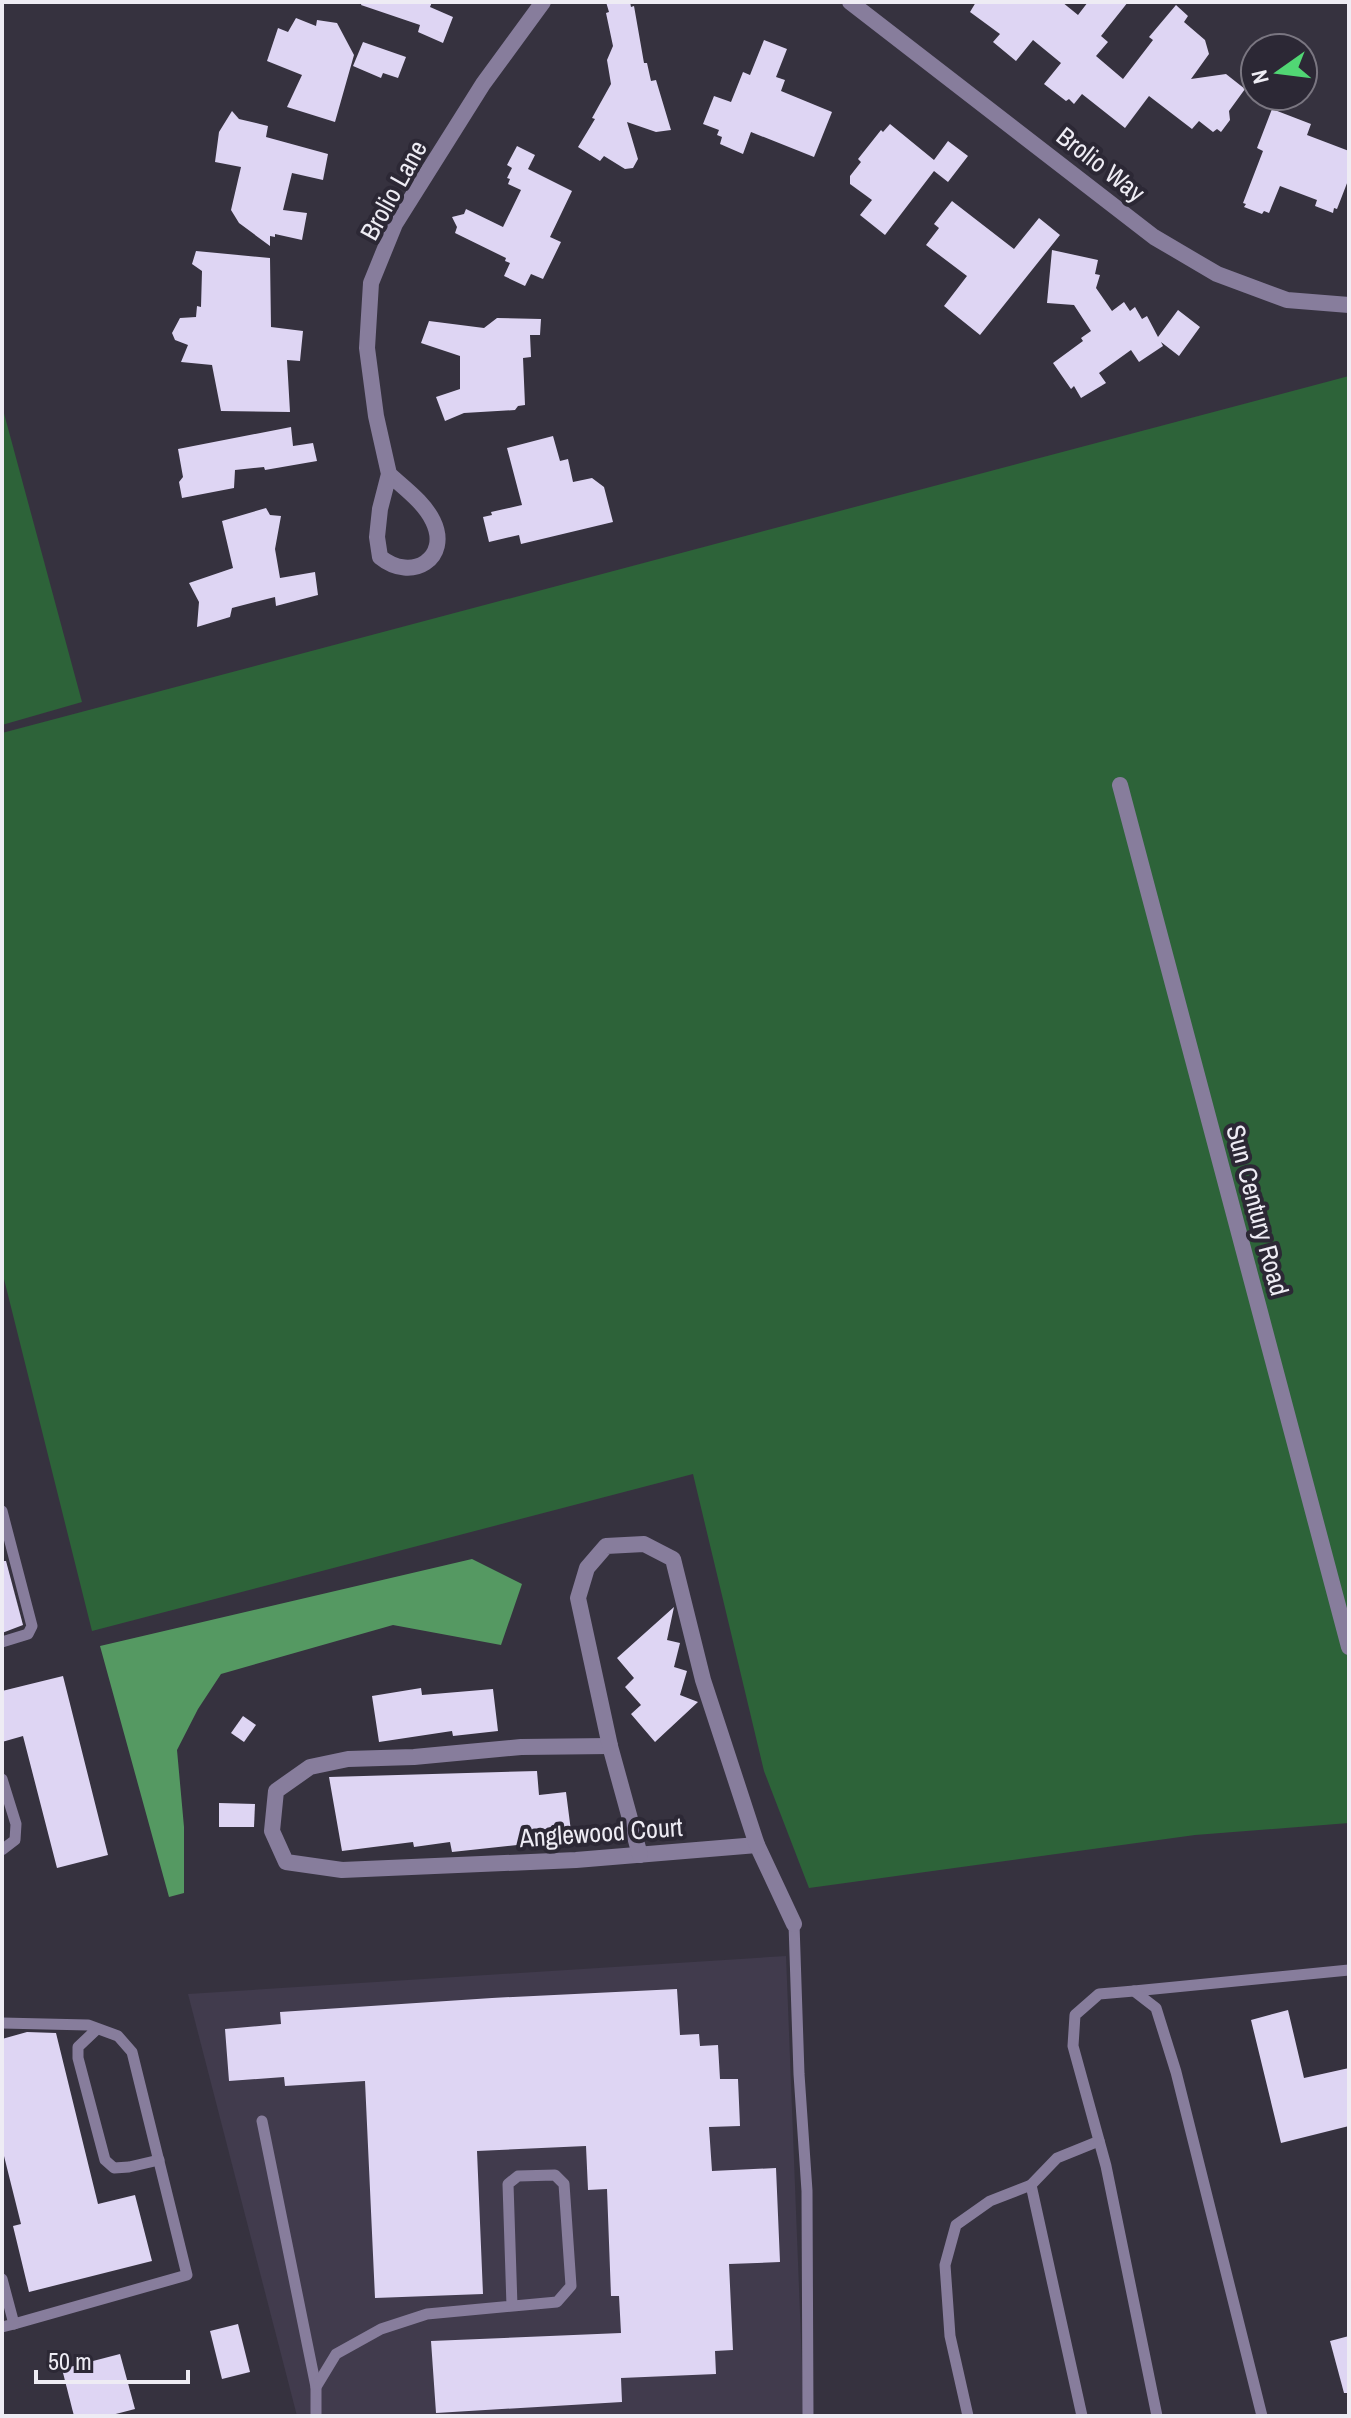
<svg xmlns="http://www.w3.org/2000/svg" width="1351" height="2418" viewBox="0 0 1351 2418" font-family="'Archivo Narrow',sans-serif">
	<style>
		.built { fill: #413b4d }
		.green { fill: #2d6339 }
		.water { fill: #559962 }
		.building { fill: #ded5f3 }
		.lines { fill: none; stroke-linecap: round; stroke-linejoin: round }
		.lane { stroke: #877d9c; stroke-width: 11 }
		.street { stroke: #877d9c; stroke-width: 16 }
		.labels { text-anchor: middle; dominant-baseline: central; stroke-width: 8; stroke-linejoin: round; paint-order: stroke }
		.street-label { font-size: 26px; fill: #eeecf4; stroke: #2c2835 }
	</style>
	<rect width="100%" height="100%" fill="#36323f"/>
	<!-- built -->
	<path class="built" d="M786 1956 804 2416H297L188 1994Z"/>
	<!-- green -->
	<g class="green">
		<path d="M1349 376V1823L1195 1835 809 1888 764 1771 693 1474 92 1631 2 1271V733Z"/>
		<path d="M2 406 82 702 2 725Z"/>
	</g>
	<!-- water -->
	<path class="water" d="M472 1559 522 1584 501 1645 393 1625 221 1674 198 1709 177 1750 184 1827V1893L169 1897 100 1646Z"/>
	<!-- building -->
	<g class="building">
		<path d="M362 2H432L430 7 453 17 443 43 418 32 420 25 361 5Z"/>
		<path d="M606 2H630L631 7 634 6 644 63H647L651 81 656 80 671 130 656 132 627 122 638 159 633 168 625 169 604 156 600 161 578 147 595 119 592 118 611 84 607 60 613 46 606 13 609 12Z"/>
		<path d="M976 2H1062L1078 15 1088 2H1128L1101 36 1108 42 1096 56 1123 79 1153 40 1149 37 1176 5 1188 16 1184 22 1205 40 1209 54 1191 79 1226 74 1245 89 1229 111 1230 120 1221 132 1217 129 1213 132 1199 121 1192 129 1149 96 1125 128 1082 94 1074 104 1069 99 1066 101 1044 84 1061 63 1033 40 1016 61 993 42 1000 34 970 12Z"/>
		<path d="M296 18 316 26 317 20 337 23 354 55 335 122 287 107 302 75 267 61 278 28 288 32Z"/>
		<path d="M764 40 787 49 776 77 785 80 781 91 832 112 814 157 751 132 743 154 720 144 722 137 717 135 719 130 703 124 714 96 731 102 743 72 750 75Z"/>
		<path d="M363 42 406 57 398 78 383 73 381 78 353 66Z"/>
		<path d="M1272 109 1311 124 1307 135 1349 151V178L1337 209 1334 208 1333 213 1315 206 1317 200 1280 186 1269 213 1264 211 1262 214 1244 207 1246 204 1243 203 1263 151 1257 148Z"/>
		<path d="M232 111 239 119 268 126 266 137 328 154 323 180 292 173 283 210 307 213 302 240 275 234V237L270 236V246L239 223 231 210 241 167 215 162 219 132Z"/>
		<path d="M890 124 934 160 948 141 968 156 948 182 934 171 885 235 860 215 872 200 850 184V176L861 162 858 159 881 130 883 132Z"/>
		<path d="M517 146 535 155 528 169 572 191 550 237 561 242 543 279 531 274 525 286 504 276 510 263 505 261 506 258 455 233 457 227 452 217 464 214 466 209 503 227 521 190 508 184 510 179 507 178 512 168 507 165Z"/>
		<path d="M952 201 1014 249 1039 218 1060 235 980 335 944 306 967 276 926 245 939 228 934 224Z"/>
		<path d="M1052 250 1098 260 1095 274 1100 275 1096 288 1112 311 1124 302 1130 311 1135 307 1142 319 1147 316 1158 337 1178 310 1200 327 1179 356 1161 342 1163 346 1139 362 1131 350 1099 373 1106 383 1081 398 1074 386 1071 389 1053 363 1083 341 1081 338 1091 331 1074 305 1047 303Z"/>
		<path d="M196 251 270 258 271 327 303 331 300 361 287 360 290 412 221 411 212 365 181 362 188 345 175 340 172 333 180 318 196 317 197 306 201 307 202 271 192 264Z"/>
		<path d="M497 318 541 319 540 335H530L531 357 523 358 525 405 518 406 515 410 464 413 445 421 436 397 460 389V356L421 343 429 321 484 328Z"/>
		<path d="M291 427 293 446 313 443 317 461 265 470 264 467 235 470 234 488 182 498 179 482 183 477 178 449Z"/>
		<path d="M553 436 560 461 568 459 573 482 592 478 604 487 613 522 521 544 519 535 489 542 483 517 492 515 491 512 522 505 507 448Z"/>
		<path d="M266 508 270 515 281 516 275 549 280 578 315 572 318 595 276 606 275 597 232 608 230 617 197 627 199 602 189 583 233 568 222 521Z"/>
		<path d="M2 1561H6L23 1625 2 1633Z"/>
		<path d="M674 1607 667 1640 680 1643 674 1667 687 1671 680 1695 698 1702 655 1742 631 1714 641 1705 625 1687 634 1678 617 1658Z"/>
		<path d="M63 1676 108 1855 57 1868 23 1736 2 1742V1691Z"/>
		<path d="M421 1688 422 1695 493 1689 498 1731 453 1736 452 1731 379 1742 372 1696Z"/>
		<path d="M243 1716 256 1725 244 1742 231 1733Z"/>
		<path d="M537 1771 539 1795 566 1792 572 1839 452 1852 450 1842 414 1847 413 1842 342 1851 329 1777Z"/>
		<path d="M219 1803 255 1804 254 1827H219Z"/>
		<path d="M677 1989 680 2035 699 2034 700 2046 718 2045 720 2079H738L740 2126 709 2127 712 2171 776 2168 780 2262 729 2264 733 2350 715 2351 716 2374 621 2378 622 2402 436 2413 431 2341 621 2333 619 2296H611L607 2189 588 2190 586 2146 477 2151 483 2294 375 2298 365 2081 285 2086 284 2077 229 2081 225 2029 281 2024 280 2012 492 1998Z"/>
		<path d="M1288 2010 1304 2078 1349 2068V2126L1281 2143 1251 2020Z"/>
		<path d="M27 2032 56 2033 98 2204 135 2195 152 2261 29 2292 13 2226 21 2224 2 2148V2039Z"/>
		<path d="M238 2324 250 2372 222 2379 210 2331Z"/>
		<path d="M1349 2336V2393H1344L1330 2341Z"/>
		<path d="M120 2354 135 2409 108 2416H74L62 2369Z"/>
	</g>
	<g class="lines">
		<!-- lane -->
		<g class="lane">
			<path d="M2 1511 32 1626 28 1634 2 1642"/>
			<path d="M2 1779 16 1824 15 1840 2 1850"/>
			<path d="M794 1924 799 2074 807 2191 808 2416"/>
			<path d="M1134 1991 1349 1970"/>
			<path d="M2 2023 88 2025 118 2036 132 2052 187 2275 14 2324"/>
			<path d="M97 2029 78 2047V2058L105 2160 114 2168 129 2167 159 2160"/>
			<path d="M262 2121 316 2387"/>
			<path d="M1031 2185 1082 2416"/>
			<path d="M2 2279 14 2324 2 2327"/>
			<path d="M316 2416V2387L336 2354 381 2329 427 2314 557 2302 571 2286 564 2184 555 2175 518 2176 508 2184 512 2306"/>
			<path d="M968 2416 950 2336 945 2265 956 2225 990 2201 1031 2185 1057 2158 1099 2141"/>
			<path d="M1157 2416 1106 2166 1073 2046 1075 2015 1099 1994 1134 1991 1156 2008 1176 2072 1262 2416"/>
		</g>
		<!-- street -->
		<g class="street">
			<path d="M850 2 1154 237 1217 274 1287 300 1349 305"/>
			<path d="M389 474C404 488 424 502 433 521 451 558 412 583 380 557L377 537 380 509 389 474 376 416 367 348 371 283 395 224 483 84 543 2"/>
			<path d="M1120 785 1349 1647"/>
			<path d="M610 1746 521 1747 414 1757 348 1759 310 1767 276 1791 272 1831 286 1862 342 1870 576 1860 757 1845 794 1924"/>
			<path d="M640 1855 610 1746 578 1598 587 1568 606 1546 644 1544 673 1559 703 1680 757 1845"/>
		</g>
	</g>
	<g class="labels">
		<!-- street labels -->
		<g class="street-label">
			<text transform="translate(1101 164) rotate(38)">Brolio Way</text>
			<text transform="translate(393 190) rotate(-61)">Brolio Lane</text>
			<text transform="translate(1258 1210) rotate(75)">Sun Century Road</text>
			<text transform="translate(601 1832) rotate(-4)">Anglewood Court</text>
		</g>
	</g>
	<!-- border -->
	<rect width="1351" height="2418" fill="none" stroke="#eeecf4" stroke-width="8"/>
	<!-- north arrow -->
	<g transform="translate(1279 72) rotate(256)"><circle r="38" fill="#2c2835" stroke="#7a7681" stroke-width="2"/>
	<path d="M0-6L14 30L0 20L-14 30Z" fill="#51d674"/>
	<text y="-12" font-size="22" font-weight="bold" text-anchor="middle" fill="#eeecf4">N</text>
	</g>
	<!-- scale -->
	<path d="M36 2370v12h152v-12" fill="none" stroke="#eeecf4" stroke-width="4"/>
	<text x="48" y="2370" font-size="24" fill="#eeecf4" stroke="#2c2835" stroke-width="6" paint-order="stroke">50 m</text>
</svg>
